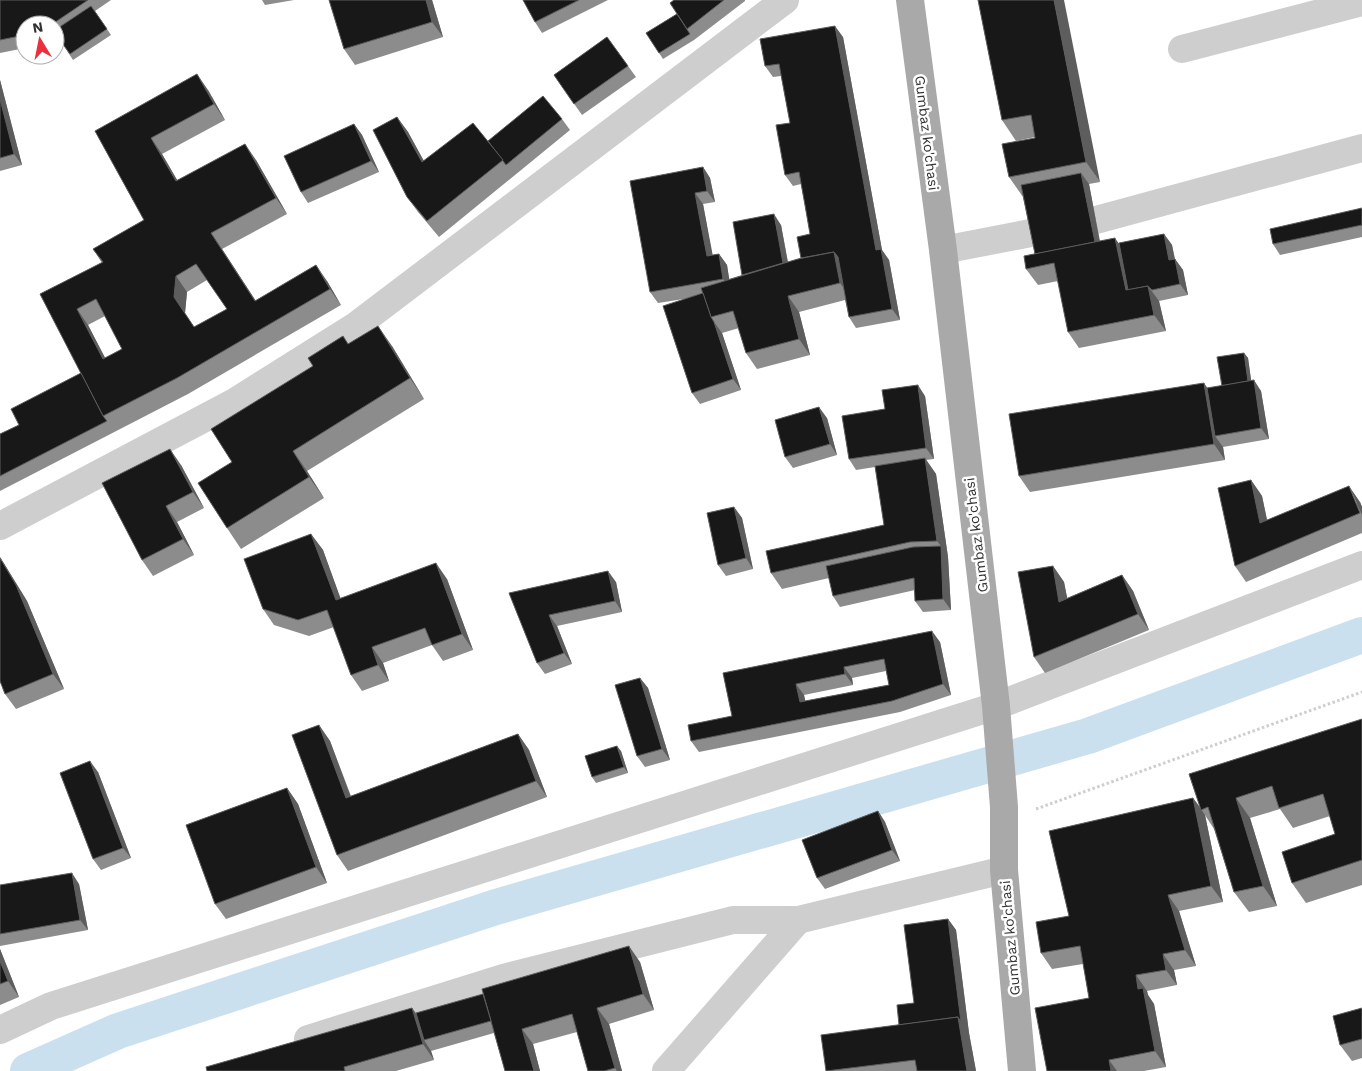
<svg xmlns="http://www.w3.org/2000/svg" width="1362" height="1071" viewBox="0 0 1362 1071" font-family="'Work Sans',sans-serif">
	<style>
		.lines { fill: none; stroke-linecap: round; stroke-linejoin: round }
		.canal { stroke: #cbe0ee; stroke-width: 36 }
		.path { stroke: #cecece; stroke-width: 3; stroke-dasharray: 2.5 2.5; stroke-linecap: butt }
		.minor { stroke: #cecece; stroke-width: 28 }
		.major { stroke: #a9a9a9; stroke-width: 28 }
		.wall { fill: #8c8c8c; fill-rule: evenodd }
		.shaded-wall { fill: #5d5d5d }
		.building { fill: #181818; stroke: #5d5d5d; fill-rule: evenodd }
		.labels { text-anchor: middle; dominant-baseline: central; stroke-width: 5; stroke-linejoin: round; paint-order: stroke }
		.street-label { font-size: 14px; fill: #313131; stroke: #fff }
	</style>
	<rect width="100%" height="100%" fill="#fff"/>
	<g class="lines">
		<!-- canal -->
		<path class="canal" d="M28 1071 118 1031 496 907 1088 736 1362 635"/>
		<!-- path -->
		<path class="path" d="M1036 809 1362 692"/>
		<!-- minor -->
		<g class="minor">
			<path d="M1182 49 1362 2"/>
			<path d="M1096 220 1362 148"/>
			<path d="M943 250 1036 232"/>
			<path d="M0 526 233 403 357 325 785 0"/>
			<path d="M0 1030 51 1006 996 706 1362 565"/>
			<path d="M308 1039 503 978 733 920H798L1004 870"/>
			<path d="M666 1071 798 920"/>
		</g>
		<!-- major -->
		<path class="major" d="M910 0 943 250 996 706 1004 807V870L1022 1071"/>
	</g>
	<!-- wall -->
	<g class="wall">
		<path d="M0 0H111L95 11 111 35 73 60 58 37 55 38V25H25V48L0 53Z"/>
		<path d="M262 0H294L265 5Z"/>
		<path d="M432 0 443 37 355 65 344 49Z"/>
		<path d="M523 0H608L542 33 535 22Z"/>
		<path d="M674 0H745V1L694 40 663 59 646 33 677 14Z"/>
		<path d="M978 0 1100 182 1089 184 1100 241 1119 243 1164 234 1172 245 1175 259 1183 270 1188 295 1159 301 1166 331 1079 348 1068 332 1058 281 1038 285 1026 269 1035 254 1023 197 1009 177 1035 138V137L1016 141 1002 120Z"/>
		<path d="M607 37 636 77 582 115 554 75Z"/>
		<path d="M843 37 882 250 889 260 900 320 856 328 849 317 845 300 799 312 810 355 757 369 746 353 739 328 722 333 741 390 700 404 692 393 690 298 658 303 650 292 703 167 710 178 715 202 703 204 712 255 719 254 727 265 729 279 742 275 781 225 788 262 801 258 810 234 801 184 793 186 785 175 790 123 781 76 773 77 765 66Z"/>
		<path d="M0 80 22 165 0 171Z"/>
		<path d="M208 90 225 120 162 154 177 180 256 160 287 214 222 249 256 301 327 281 341 305 188 394 0 491V434L19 425 81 373 40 294 102 263 93 249 144 220 95 131ZM207 280 227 309 194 327 185 313 187 292ZM105 316 122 349 105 358 88 325Z"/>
		<path d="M397 117 408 132 424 161 562 119 570 130 439 237 418 212 407 197Z"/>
		<path d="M354 124 362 135 379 172 308 203 301 192Z"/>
		<path d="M1362 208V237L1280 255 1273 244Z"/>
		<path d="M348 344 392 346 424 399 307 471 324 498 241 549 227 528 232 462Z"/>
		<path d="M1244 353 1248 358 1251 381 1261 391 1269 439 1223 447 1225 460 1030 492 1019 476 1207 388 1222 386Z"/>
		<path d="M925 396 934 459 926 460 936 474 948 557 951 610 923 612 915 601V590L840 607 833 596 829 578 782 589 771 573 884 525 875 467 856 470 849 459 885 409Z"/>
		<path d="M827 418 837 455 793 468 785 457Z"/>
		<path d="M181 465 204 508 177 522 194 555 153 576 142 560Z"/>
		<path d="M1251 480 1262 496 1267 520 1360 502 1362 507V533L1246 582 1235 566Z"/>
		<path d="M734 507 742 518 753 569 726 576 718 565Z"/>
		<path d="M311 534 323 550 340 598 447 579 473 650 443 661 432 645 383 663 389 681 362 691 351 675 334 627 309 636 274 625 263 609Z"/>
		<path d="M0 557 27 601 64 689 16 709 5 694 0 681Z"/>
		<path d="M1053 566 1064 582 1067 598 1122 575 1133 591 1149 630 1045 673 1034 657Z"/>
		<path d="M616 582 622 612 557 626 572 664 545 674 537 663 509 593Z"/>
		<path d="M940 642 951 695 900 712 699 752 691 741 732 716 723 673ZM886 671 889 685 805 701 804 695 853 685 852 678Z"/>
		<path d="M640 678 648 688 670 760 645 767 637 756Z"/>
		<path d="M1362 719V885L1306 903 1292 883 1335 834 1330 816 1293 828 1280 809 1250 818 1277 906 1249 912 1234 892 1214 829 1205 815 1223 902 1179 911 1196 966 1174 970 1177 985 1147 991 1148 995 1154 1004 1166 1067 1144 1071H1047L1089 998 1083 964 1052 969 1041 953 1069 916 1193 798 1201 808Z"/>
		<path d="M319 725 330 741 351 796 518 734 529 750 547 797 348 871 337 855Z"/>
		<path d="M621 751 628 773 596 783 592 777Z"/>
		<path d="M98 772 131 858 101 870 93 859Z"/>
		<path d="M287 788 298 804 327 883 226 919 215 904Z"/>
		<path d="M878 811 885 822 900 861 825 889 817 878Z"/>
		<path d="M79 884 88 930 0 946V885Z"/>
		<path d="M948 919 956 930 969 1033 976 1071H826L899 1025 914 1003Z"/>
		<path d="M0 949 19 997 0 1005Z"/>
		<path d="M640 962 654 1010 609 1024 622 1071H588L577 1032 533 1044 540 1071H505L494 1033 431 1051 434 1060 396 1071H207L412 1008 416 1013Z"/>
		<path d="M1362 1008V1058L1352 1061 1340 1045Z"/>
	</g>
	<!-- shaded-wall -->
	<g class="shaded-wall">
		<path d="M426 0H432L443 37 432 22Z"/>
		<path d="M1054 0H1064L1100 182 1086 162Z"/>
		<path d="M835 26 843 37 882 250 889 260 900 320 892 309 876 250Z"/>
		<path d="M197 74 208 90 225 120 214 104Z"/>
		<path d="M0 80 22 165 14 154 0 99Z"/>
		<path d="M397 117 408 132 433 178 422 162Z"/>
		<path d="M354 124 362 135 379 172 371 161Z"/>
		<path d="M151 138 162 154 187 197 176 181Z"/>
		<path d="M245 144 256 160 287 214 276 198Z"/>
		<path d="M703 167 710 178 715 202 707 191Z"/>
		<path d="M1081 173 1089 184 1103 259 1096 248Z"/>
		<path d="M695 193 703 204 715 267 707 256Z"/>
		<path d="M774 214 781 225 791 280 784 269Z"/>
		<path d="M211 233 222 249 266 317 255 301Z"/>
		<path d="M1164 234 1172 245 1177 271 1169 260Z"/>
		<path d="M1115 238 1126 254 1134 294 1126 290Z"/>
		<path d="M834 252 845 268 851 298 840 283Z"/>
		<path d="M719 254 727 265 731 290 723 279Z"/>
		<path d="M1175 259 1183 270 1188 295 1180 284Z"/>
		<path d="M316 265 327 281 341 305 330 289Z"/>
		<path d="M176 276 187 292 185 313 174 297Z"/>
		<path d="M1148 286 1159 301 1166 331 1154 315Z"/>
		<path d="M788 296 799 312 810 355 799 339Z"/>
		<path d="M77 309 88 325 114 375 103 359Z"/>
		<path d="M714 322 722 333 741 390 733 379Z"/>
		<path d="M378 326 392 346 424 399 410 378Z"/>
		<path d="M1244 353 1248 358 1253 393 1249 387Z"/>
		<path d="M1254 380 1261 391 1269 439 1261 428Z"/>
		<path d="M1204 383 1215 399V436L1223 447 1225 460 1214 444Z"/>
		<path d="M918 385 925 396 934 459 926 448Z"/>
		<path d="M819 407 827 418 837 455 830 444Z"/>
		<path d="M170 449 181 465 204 508 193 492Z"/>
		<path d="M293 451 307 471 324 498 309 477Z"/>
		<path d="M925 458 936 474 948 557 951 610 943 599 941 546 937 541Z"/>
		<path d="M1251 480 1262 496 1271 539 1260 523Z"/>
		<path d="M1349 486 1360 502 1362 507V515Z"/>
		<path d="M166 506 177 522 194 555 183 539Z"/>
		<path d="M734 507 742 518 753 569 746 558Z"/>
		<path d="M311 534 323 550 347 616 336 600Z"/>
		<path d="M0 557 27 601 64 689 53 674Z"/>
		<path d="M436 563 447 579 473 650 462 634Z"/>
		<path d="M1053 566 1064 582 1071 617 1059 602Z"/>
		<path d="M608 571 616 582 622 612 615 601Z"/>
		<path d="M1122 575 1133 591 1149 630 1138 614Z"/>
		<path d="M549 615 557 626 572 664 564 653Z"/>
		<path d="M932 631 940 642 951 695 943 684Z"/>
		<path d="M372 647 383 663 389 681 378 665Z"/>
		<path d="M844 667 852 678 853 685 845 674Z"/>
		<path d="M640 678 648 688 670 760 662 749Z"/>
		<path d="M796 684 804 695 808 713 800 702Z"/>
		<path d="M319 725 330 741 357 814 346 798Z"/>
		<path d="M518 734 529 750 547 797 536 781Z"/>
		<path d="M617 746 621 751 628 773 624 767Z"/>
		<path d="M90 761 98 772 131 858 123 848Z"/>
		<path d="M287 788 298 804 327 883 316 867Z"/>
		<path d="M1193 798 1205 815 1223 902 1211 886Z"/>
		<path d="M1236 798 1250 818 1277 906 1263 886Z"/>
		<path d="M878 811 885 822 900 861 892 850Z"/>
		<path d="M72 873 79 884 88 930 80 920Z"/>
		<path d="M1168 895 1179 911 1196 966 1185 950Z"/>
		<path d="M948 919 956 930 969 1033 976 1071H967L958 1017Z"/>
		<path d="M629 946 640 962 654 1010 643 994Z"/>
		<path d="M0 949 19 997 8 981 0 961Z"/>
		<path d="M1163 954 1174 970 1177 985 1166 970Z"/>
		<path d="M1136 975 1147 991 1148 995 1154 1004 1166 1067 1155 1051 1138 989Z"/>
		<path d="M412 1008 423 1024 424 1040 431 1051 434 1060 423 1044Z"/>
		<path d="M597 1008 609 1024 622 1071H617L615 1068Z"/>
		<path d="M522 1029 533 1044 540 1071H534Z"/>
		<path d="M1109 1060 1117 1071H1111Z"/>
	</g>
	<!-- building -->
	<g class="building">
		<path d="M0 0H88L51 25H25V35L0 40Z"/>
		<path d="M329 0H426L432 22 344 49Z"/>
		<path d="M523 0H579L535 22Z"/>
		<path d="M674 0H724L687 29 670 3Z"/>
		<path d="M978 0H1054L1086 162 1009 177 1002 144 1035 138 1031 115 1002 120Z"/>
		<path d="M91 6 107 29 70 54 55 33V30Z"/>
		<path d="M677 14 690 34 659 53 646 33Z"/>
		<path d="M835 26 876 250 881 249 892 309 849 317 838 257 834 252 801 258 797 237 810 234 805 205 799 172 785 175 776 125 790 123 779 64 765 66 760 39Z"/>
		<path d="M607 37 628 66 574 104 554 75Z"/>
		<path d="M197 74 214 104 151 138 176 181 245 144 276 198 211 233 255 301 316 265 330 289 177 378 103 416 40 294 103 262 93 249 144 220 95 131ZM196 264 227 309 194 327 174 297 176 276ZM96 299 122 349 103 359 77 309Z"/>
		<path d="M543 96 562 119 506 165 488 141Z"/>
		<path d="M0 99 14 154 0 158Z"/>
		<path d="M397 117 422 162 473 123 503 160 427 221 407 197 373 130Z"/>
		<path d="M354 124 371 161 301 192 284 156Z"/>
		<path d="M703 167 707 191 695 193 701 225 707 256 719 254 723 279 650 292 630 181Z"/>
		<path d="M1081 173 1095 242 1035 254 1021 185Z"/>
		<path d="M1362 208V225L1273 244 1270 229Z"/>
		<path d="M774 214 783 263 742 275 733 222Z"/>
		<path d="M1164 234 1169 260 1175 259 1180 284 1152 290 1148 286 1128 290 1119 243Z"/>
		<path d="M1115 238 1126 290 1148 286 1154 315 1068 332 1054 263 1026 269 1024 256Z"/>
		<path d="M834 252 840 283 788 296 799 339 746 353 733 311 711 317 701 288 798 259Z"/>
		<path d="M703 293 711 317 714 322 733 379 692 393 663 306Z"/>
		<path d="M378 326 410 378 293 451 309 477 227 528 198 483 232 462 211 429 313 366 308 358 343 336 348 344Z"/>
		<path d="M1244 353 1248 381 1222 386 1217 357Z"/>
		<path d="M81 373 103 416 107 421 0 476V434L19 425 11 409Z"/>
		<path d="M1254 380 1261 428 1215 436 1207 388Z"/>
		<path d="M1204 383 1214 444 1019 476 1009 414Z"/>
		<path d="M918 385 926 448 849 459 842 416 885 409 882 390Z"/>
		<path d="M819 407 830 444 785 457 775 420Z"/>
		<path d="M170 449 193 492 166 506 183 539 142 560 102 483Z"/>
		<path d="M925 458 937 541 910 542 771 573 766 551 884 525 875 466Z"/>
		<path d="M1251 480 1260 523 1349 486 1360 513 1235 566 1218 488Z"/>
		<path d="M734 507 746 558 718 565 707 513Z"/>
		<path d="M311 534 336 600 436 563 462 634 432 645 425 628 372 647 378 665 351 675 327 610 298 620 263 609 244 559Z"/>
		<path d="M941 546 943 599 915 601 914 578 833 596 826 566 913 547Z"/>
		<path d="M0 558 16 585 53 674 5 694 0 681Z"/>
		<path d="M1053 566 1059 602 1122 575 1138 614 1034 657 1018 572Z"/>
		<path d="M608 571 615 601 549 615 564 653 537 663 509 593Z"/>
		<path d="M932 631 943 684 892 701 691 741 688 725 732 716 723 673ZM884 659 889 685 800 702 796 684 845 674 844 667Z"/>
		<path d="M640 678 662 749 637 756 615 685Z"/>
		<path d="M1362 719V860L1292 883 1282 852 1335 834 1323 794 1279 808 1272 786 1236 798 1263 886 1234 892 1208 807 1201 810 1189 774Z"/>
		<path d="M319 725 346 798 518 734 536 781 337 855 292 735Z"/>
		<path d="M617 746 624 767 592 777 585 756Z"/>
		<path d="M90 761 123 848 93 859 60 773Z"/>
		<path d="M287 788 316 867 215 904 186 825Z"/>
		<path d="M1193 798 1211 886 1168 895 1185 950 1163 954 1166 970 1136 975 1138 989 1143 988 1155 1051 1109 1060 1111 1071H1047L1035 1008 1089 998 1080 946 1041 953 1036 922 1069 916 1049 831Z"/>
		<path d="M878 811 892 850 817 878 802 840Z"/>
		<path d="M72 873 80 920 0 934V885Z"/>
		<path d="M948 919 961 1022 958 1017 899 1025 897 1005 914 1003 904 925Z"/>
		<path d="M629 946 643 994 597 1008 615 1068 604 1071H588L572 1014 522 1029 534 1071H505L482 989Z"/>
		<path d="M0 961 8 981 0 984Z"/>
		<path d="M483 994 491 1021 424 1040 416 1013Z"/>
		<path d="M412 1008 423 1044 344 1067 345 1071H207L206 1067Z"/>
		<path d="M1362 1008V1039L1340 1045 1333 1016Z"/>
		<path d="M958 1017 967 1071H917L915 1060 826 1071 821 1035Z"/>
	</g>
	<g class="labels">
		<!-- street labels -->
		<g class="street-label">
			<text transform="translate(927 133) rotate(83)">Gumbaz ko'chasi</text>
			<text transform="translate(976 535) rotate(-97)">Gumbaz ko'chasi</text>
			<text transform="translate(1010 938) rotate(-95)">Gumbaz ko'chasi</text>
		</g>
	</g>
	<!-- north arrow -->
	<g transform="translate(40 40) rotate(350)"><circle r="24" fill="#ffffff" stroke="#adadad"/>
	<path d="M0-4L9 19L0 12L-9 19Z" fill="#ea303e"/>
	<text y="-8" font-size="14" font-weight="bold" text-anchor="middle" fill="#313131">N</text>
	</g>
</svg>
